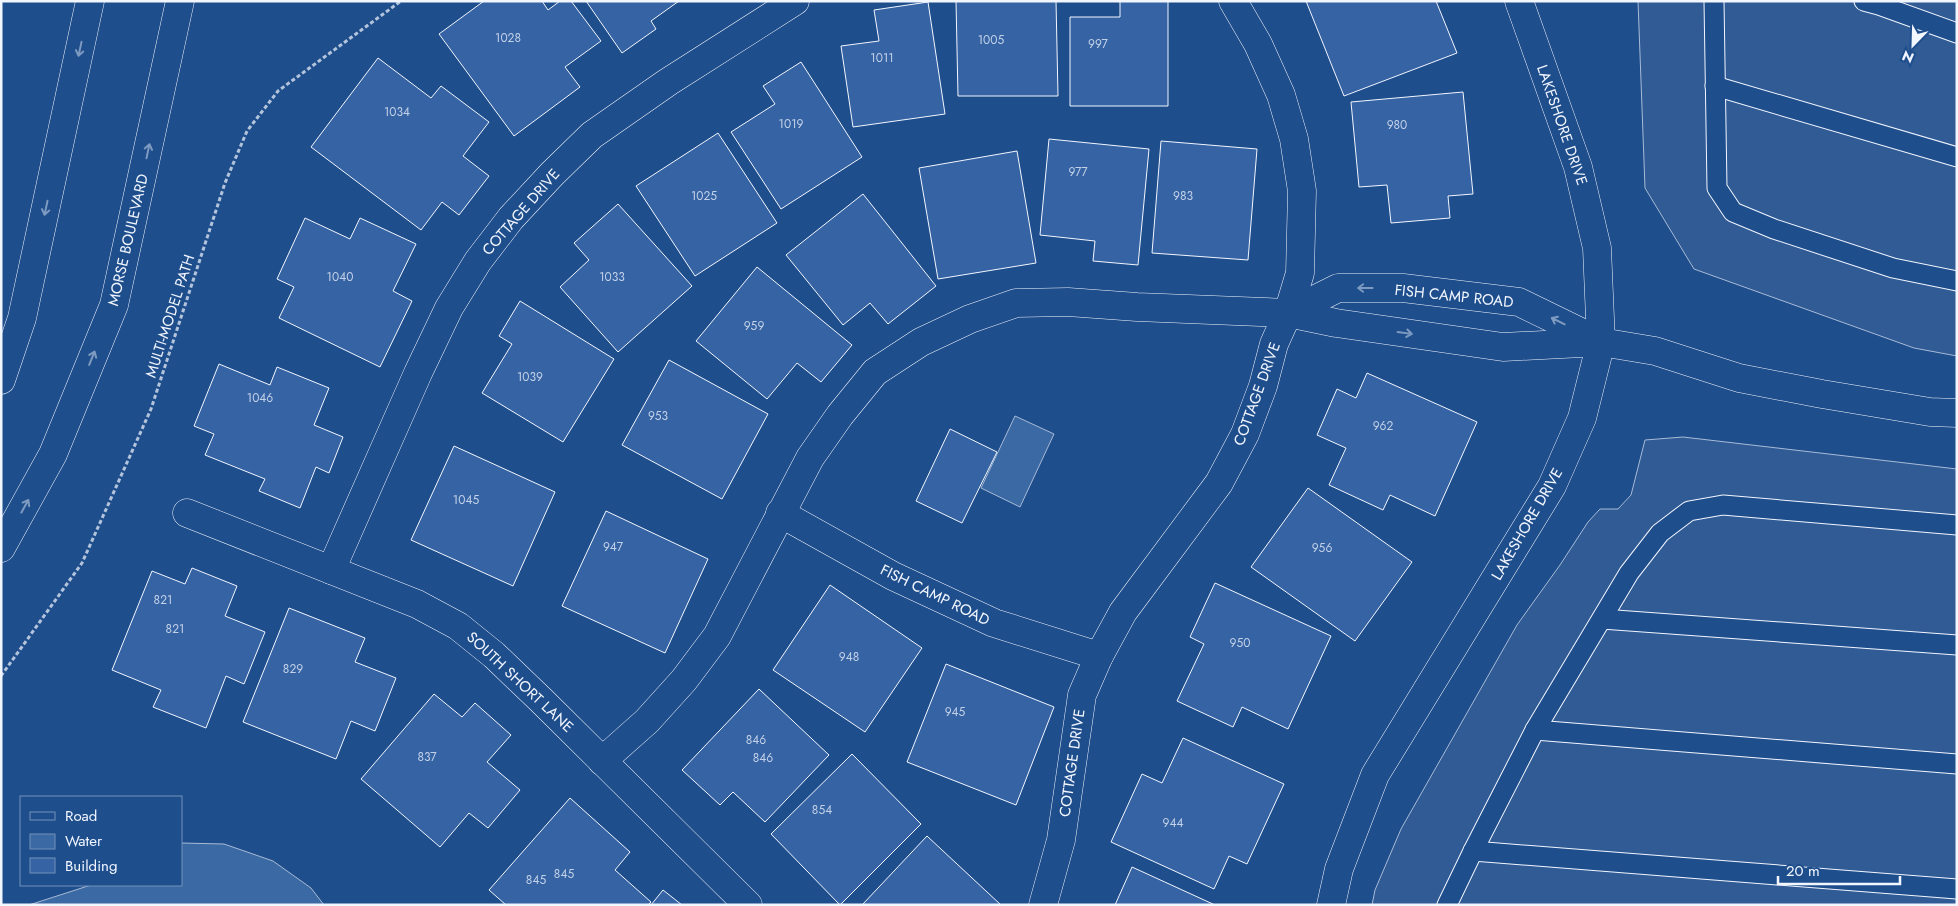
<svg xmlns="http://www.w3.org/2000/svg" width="1958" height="906" viewBox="0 0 1958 906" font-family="Jost,sans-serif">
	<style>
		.parking { fill: #305b95; stroke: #a8bbd7 }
		.water { fill: #3b69a3; stroke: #a8bbd7 }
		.building { fill: #3563a3; stroke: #f2f6ff }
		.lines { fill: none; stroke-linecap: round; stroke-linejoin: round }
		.lane-casing { stroke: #f2f6ff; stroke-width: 21 }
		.street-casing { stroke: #f2f6ff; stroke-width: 29 }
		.secondary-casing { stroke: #f2f6ff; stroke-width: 29 }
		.path { stroke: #b3c4dc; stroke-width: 3; stroke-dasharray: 4 2.5; stroke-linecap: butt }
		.lane { stroke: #1f4e8c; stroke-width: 19 }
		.street { stroke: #1f4e8c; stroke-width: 28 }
		.secondary { stroke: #1f4e8c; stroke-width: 28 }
		.oneway { stroke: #7e9ac0 }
		.labels { text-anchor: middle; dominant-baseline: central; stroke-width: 4; stroke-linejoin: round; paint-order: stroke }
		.number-label { font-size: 12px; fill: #c3d1e8 }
		.street-label { font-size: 15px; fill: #f2f6ff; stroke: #1f4e8c }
	</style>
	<rect width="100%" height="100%" fill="#1f4e8c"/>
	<!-- parking -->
	<g class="parking">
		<path d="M1638 1H1957V356L1914 348 1694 269 1645 188Z"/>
		<path d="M1683 437 1957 469V905H1372L1375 890 1401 829 1517 625 1560 565 1588 522 1600 509H1618L1631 495 1645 440Z"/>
	</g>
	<!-- water -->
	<g class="water">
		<path d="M1015 416 1054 434 1020 507 981 488Z"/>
		<path d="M181 843 224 844 273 861 311 888 324 905H29L91 885H181Z"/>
	</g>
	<!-- building -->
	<g class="building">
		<path d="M484 1H542L548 10 560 1H571L601 41 565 67 580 87 514 136 439 34Z"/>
		<path d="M586 1H679L651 21 656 29 622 53Z"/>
		<path d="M956 1H1056L1058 96H958Z"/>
		<path d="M1120 1H1168V106H1070V17H1120Z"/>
		<path d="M1306 1H1436L1457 53 1344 96Z"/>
		<path d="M928 2 945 114 853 127 841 46 879 41 874 10Z"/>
		<path d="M378 58 431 98 441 86 489 122 463 156 489 176 459 215 442 202 421 230 311 147Z"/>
		<path d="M801 62 862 157 781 209 731 132 775 104 763 86Z"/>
		<path d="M1463 92 1473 194 1448 196 1450 218 1391 223 1387 185 1359 187 1351 102Z"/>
		<path d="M718 133 777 223 695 276 636 186Z"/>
		<path d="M1049 139 1149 149 1138 265 1093 261 1095 241 1040 235Z"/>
		<path d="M1161 141 1257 149 1248 260 1152 253Z"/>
		<path d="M1017 151 1036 263 938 279 919 168Z"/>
		<path d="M863 194 936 286 888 324 870 303 843 325 786 255Z"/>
		<path d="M618 204 692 286 618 352 560 287 589 260 574 243Z"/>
		<path d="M305 218 350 239 360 218 416 244 393 291 412 301 380 367 279 318 294 287 277 279Z"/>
		<path d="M757 267 852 345 821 382 797 363 767 399 696 341Z"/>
		<path d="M520 301 614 359 563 442 482 393 512 344 499 336Z"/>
		<path d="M669 360 768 414 722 499 622 445Z"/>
		<path d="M219 364 270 385 277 367 329 388 314 425 343 437 329 473 316 467 300 508 259 491 265 479 205 455 214 434 194 426Z"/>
		<path d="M1367 373 1477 422 1435 516 1390 495 1383 510 1329 485 1346 448 1317 435 1337 389 1356 398Z"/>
		<path d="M950 429 997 452 962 523 916 501Z"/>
		<path d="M454 446 555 492 513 586 411 540Z"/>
		<path d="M1308 488 1412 562 1355 641 1251 567Z"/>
		<path d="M606 511 708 559 665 653 562 606Z"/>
		<path d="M192 568 237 586 225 616 265 632 244 684 226 676 206 728 153 707 161 690 112 670 152 571 185 584Z"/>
		<path d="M1215 583 1331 636 1288 729 1242 707 1233 727 1177 701 1204 644 1190 637Z"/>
		<path d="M830 585 922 648 865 732 773 670Z"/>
		<path d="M289 608 365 638 355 662 396 678 375 731 351 721 336 759 243 722Z"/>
		<path d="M946 664 1054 707 1016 805 907 762Z"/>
		<path d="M759 689 829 755 765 822 733 792 720 805 682 770Z"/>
		<path d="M434 694 462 717 475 703 511 735 487 762 520 790 488 828 469 813 440 847 361 779Z"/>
		<path d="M1183 738 1284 784 1247 864 1229 856 1214 889 1111 842 1142 774 1162 783Z"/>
		<path d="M852 754 921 824 840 905 771 834Z"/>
		<path d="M570 798 630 852 615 870 651 902 648 905H506L489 890Z"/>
		<path d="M927 836 1001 905H862Z"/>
		<path d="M1132 867 1215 905H1115Z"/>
		<path d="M663 890 682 905H651Z"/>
	</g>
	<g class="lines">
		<defs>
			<g id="lane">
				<path d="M1714 1 1717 188 1733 212 1774 229 1893 268 1957 281"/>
				<path d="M1864 1 1879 5 1957 33"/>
				<path d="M1715 86 1957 157"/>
				<path d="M1602 619 1957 645"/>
				<path d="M1535 730 1957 764"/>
				<path d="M1473 851 1957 889"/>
				<path d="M1447 905 1473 851 1535 730 1629 573 1660 533 1689 511 1723 505 1957 525"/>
			</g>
			<g id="street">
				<path d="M1288 313 1338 288H1403L1519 302 1599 341"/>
				<path d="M187 513 417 604 458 626 494 655 541 700 748 905"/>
				<path d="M780 513 893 576 994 623 1099 656"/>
				<path d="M331 570 418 373 449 308 478 261 511 218 552 174 592 135 668 82 795 1"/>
				<path d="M602 761 647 721 684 680 717 636 810 458 840 415 875 372 921 342 970 319 1016 303 1068 302 1137 307 1288 313 1336 323 1503 347 1601 342 1655 351 1739 378 1822 394 1930 412 1957 413"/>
				<path d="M1043 905 1061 840 1082 695 1099 656 1123 612 1219 483 1245 434 1263 386 1274 344 1288 313 1300 273 1302 191 1294 139 1281 95 1258 44 1233 1"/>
			</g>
			<g id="secondary">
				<path d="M1 380 22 318 90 1"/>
				<path d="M1 548 53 454 114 305 180 1"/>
				<path d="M1331 905 1339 869 1375 775 1552 486 1582 418 1601 342 1597 248 1578 167 1519 1"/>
			</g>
		</defs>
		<!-- lane casing -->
		<use href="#lane" class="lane-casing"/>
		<!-- street casing -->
		<use href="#street" class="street-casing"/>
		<!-- secondary casing -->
		<use href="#secondary" class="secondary-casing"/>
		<!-- path -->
		<path class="path" d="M1 676 82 563 151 409 225 183 247 131 278 91 401 1"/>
		<!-- lane -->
		<use href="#lane" class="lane"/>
		<!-- street -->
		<use href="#street" class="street"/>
		<!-- secondary -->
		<use href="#secondary" class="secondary"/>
	</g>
	<!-- one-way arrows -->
	<defs><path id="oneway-shaft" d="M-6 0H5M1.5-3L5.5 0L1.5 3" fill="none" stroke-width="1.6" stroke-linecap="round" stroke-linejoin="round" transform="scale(1.25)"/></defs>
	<g class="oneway">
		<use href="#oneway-shaft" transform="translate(80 49) rotate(102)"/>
		<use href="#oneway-shaft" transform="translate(148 151) rotate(-78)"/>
		<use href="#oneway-shaft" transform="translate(46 208) rotate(102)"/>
		<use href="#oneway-shaft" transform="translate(1365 288) rotate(-180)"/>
		<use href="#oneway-shaft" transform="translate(1558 321) rotate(-154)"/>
		<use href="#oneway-shaft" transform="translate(1405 333) rotate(8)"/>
		<use href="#oneway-shaft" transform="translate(92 358) rotate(-68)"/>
		<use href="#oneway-shaft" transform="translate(25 506) rotate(-61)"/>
	</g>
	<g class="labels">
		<!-- number labels -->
		<g class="number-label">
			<text x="508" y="38">1028</text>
			<text x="991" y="40">1005</text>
			<text x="1098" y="44">997</text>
			<text x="882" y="58">1011</text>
			<text x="397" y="112">1034</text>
			<text x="791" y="124">1019</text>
			<text x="1397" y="125">980</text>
			<text x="1078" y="172">977</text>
			<text x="704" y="196">1025</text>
			<text x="1183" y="196">983</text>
			<text x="340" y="277">1040</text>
			<text x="612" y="277">1033</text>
			<text x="754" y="326">959</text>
			<text x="530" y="377">1039</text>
			<text x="260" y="398">1046</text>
			<text x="658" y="416">953</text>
			<text x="1383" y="426">962</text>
			<text x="466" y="500">1045</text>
			<text x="613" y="547">947</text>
			<text x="1322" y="548">956</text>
			<text x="163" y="600">821</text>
			<text x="175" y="629">821</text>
			<text x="1240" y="643">950</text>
			<text x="849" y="657">948</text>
			<text x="293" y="669">829</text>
			<text x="955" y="712">945</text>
			<text x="756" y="740">846</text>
			<text x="427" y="757">837</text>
			<text x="763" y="758">846</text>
			<text x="822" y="810">854</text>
			<text x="1173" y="823">944</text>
			<text x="564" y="874">845</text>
			<text x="536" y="880">845</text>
		</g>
		<!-- street labels -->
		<g class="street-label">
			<text transform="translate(1562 125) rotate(71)">LAKESHORE DRIVE</text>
			<text transform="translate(521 212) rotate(-49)">COTTAGE DRIVE</text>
			<text transform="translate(128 240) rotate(-77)">MORSE BOULEVARD</text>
			<text transform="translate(1454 296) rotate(6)">FISH CAMP ROAD</text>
			<text transform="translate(170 316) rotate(-72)">MULTI-MODEL PATH</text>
			<text transform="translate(1257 394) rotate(-70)">COTTAGE DRIVE</text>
			<text transform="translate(1527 524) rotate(-60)">LAKESHORE DRIVE</text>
			<text transform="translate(935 595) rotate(26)">FISH CAMP ROAD</text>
			<text transform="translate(520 682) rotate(43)">SOUTH SHORT LANE</text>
			<text transform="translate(1072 763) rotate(-82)">COTTAGE DRIVE</text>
		</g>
	</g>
	<!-- border -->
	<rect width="1958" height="906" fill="none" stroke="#f2f6ff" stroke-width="5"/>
	<!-- legend -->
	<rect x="20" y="796" width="162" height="90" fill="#1f4e8c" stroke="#7391ba"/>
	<rect x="30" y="812" width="25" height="8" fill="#1f4e8c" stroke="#7391ba"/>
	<text x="65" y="821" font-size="15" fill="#f2f6ff">Road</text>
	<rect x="30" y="834" width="25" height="15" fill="#3b69a3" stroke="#7391ba"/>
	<text x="65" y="846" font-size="15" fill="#f2f6ff">Water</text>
	<rect x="30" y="858" width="25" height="15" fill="#3563a3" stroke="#7391ba"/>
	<text x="65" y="871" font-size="15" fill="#f2f6ff">Building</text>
	<!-- north arrow -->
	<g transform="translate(1913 45) rotate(203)" stroke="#1f4e8c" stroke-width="4" paint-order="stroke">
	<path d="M0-4L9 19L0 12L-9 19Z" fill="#f2f6ff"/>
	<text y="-8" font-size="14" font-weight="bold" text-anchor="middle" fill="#f2f6ff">N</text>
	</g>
	<!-- scale -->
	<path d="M1778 876v8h122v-8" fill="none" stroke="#f2f6ff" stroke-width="2.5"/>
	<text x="1786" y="876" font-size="15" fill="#f2f6ff" stroke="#1f4e8c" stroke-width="4" paint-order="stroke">20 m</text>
</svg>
